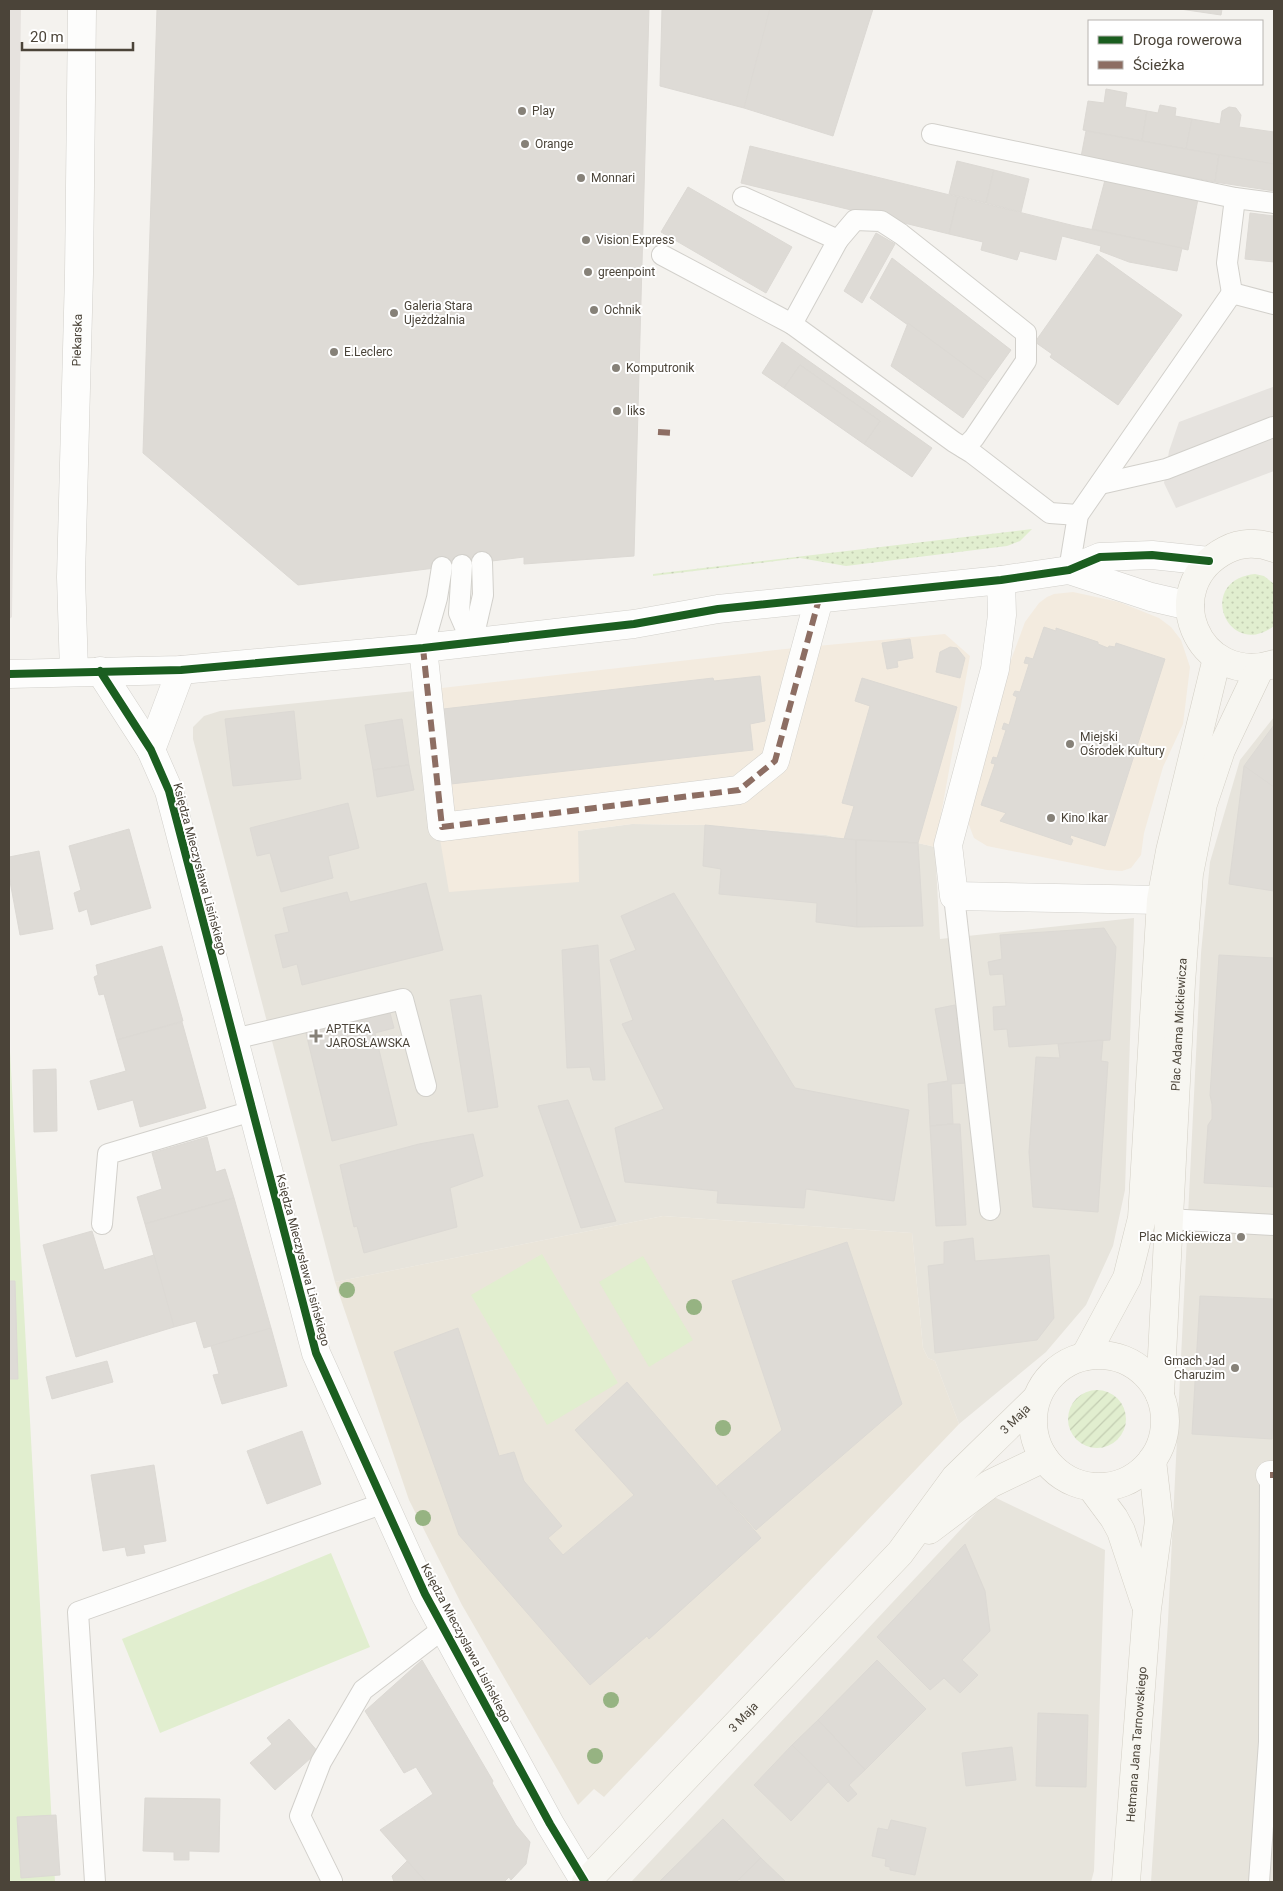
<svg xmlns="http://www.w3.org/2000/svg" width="1283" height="1891" viewBox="0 0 1283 1891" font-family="Roboto,sans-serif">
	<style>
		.residential { fill: #e7e4dc }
		.commercial { fill: #f3ebdf }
		.industrial { fill: #e6e2de }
		.education { fill: #eae5da }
		.grass { fill: url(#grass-dots) }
		.park { fill: #e1eecf }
		.garden { fill: url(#garden-furrows) }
		.parking { fill: #e6e3df }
		.building { fill: #dedbd6; stroke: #dcd9d4 }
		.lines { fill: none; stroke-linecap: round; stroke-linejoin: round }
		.lane-casing { stroke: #d2d0cb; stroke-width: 22 }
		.street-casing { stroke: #d2d0cb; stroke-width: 29 }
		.secondary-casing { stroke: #d3cfc5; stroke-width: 29 }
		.lane { stroke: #fdfdfc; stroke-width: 20 }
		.street { stroke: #fdfdfc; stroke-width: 28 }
		.secondary { stroke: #f7f6f1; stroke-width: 28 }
		.quiet { stroke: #8d6e63; stroke-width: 6; stroke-dasharray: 12 6; stroke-linecap: butt }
		.cycleway-casing { stroke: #fff; stroke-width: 11 }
		.cycleway { stroke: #1b5e20; stroke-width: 8 }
		.tree { fill: #96b382 }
		.poi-dot { fill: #868178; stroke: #fff; stroke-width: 2 }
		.labels { text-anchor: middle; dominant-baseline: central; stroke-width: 4; stroke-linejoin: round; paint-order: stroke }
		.poi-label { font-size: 12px; fill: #4b4439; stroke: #fff; text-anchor: start }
		.street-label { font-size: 12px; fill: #4b4439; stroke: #fff }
	</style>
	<defs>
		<pattern id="grass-dots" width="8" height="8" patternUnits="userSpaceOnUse" patternTransform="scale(1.25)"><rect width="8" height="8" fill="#e1eecf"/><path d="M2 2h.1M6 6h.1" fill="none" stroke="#c3cdb2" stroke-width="1.8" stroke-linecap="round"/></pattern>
		<pattern id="garden-furrows" width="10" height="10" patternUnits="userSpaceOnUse" patternTransform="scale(1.25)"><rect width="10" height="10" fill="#e1eecf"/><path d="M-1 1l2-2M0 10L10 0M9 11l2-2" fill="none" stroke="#c3cdb2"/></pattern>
	</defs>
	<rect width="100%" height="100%" fill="#f4f2ee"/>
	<!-- residential -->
	<g class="residential">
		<path d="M415 691 578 831 632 824 705 825 826 835 844 839 918 843 935 847 940 939 1134 918 1125 1190 1113 1246 1086 1305 1046 1352 959 1424 935 1361 928 1358 923 1348 912 1233 663 1216 335 1282 193 739V727L204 716 220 711Z"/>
		<path d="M1274 717V1882H1151L1168 1621 1201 953 1210 862 1240 760Z"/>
		<path d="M992 1496 1105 1550 1094 1871 1091 1882H631Z"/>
	</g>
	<!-- commercial -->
	<g class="commercial">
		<path d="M1073 592 1119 602 1159 618 1171 627 1181 640 1190 667 1183 724 1163 767 1144 833 1141 855 1131 868 1122 871 1107 870 987 846 974 838 966 817 1001 687 1025 622 1039 603 1047 597 1054 594Z"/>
		<path d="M945 634 970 656 935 847 918 843 844 839 826 835 705 825 632 824 578 831 579 882 449 892 415 691 785 649Z"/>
	</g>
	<!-- industrial -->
	<path class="industrial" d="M9 9H21L12 617 9 619Z"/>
	<!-- education -->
	<path class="education" d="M663 1216 912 1233 923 1348 928 1358 935 1361 959 1424 604 1797 594 1789 578 1805 462 1605 409 1500 335 1282Z"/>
	<!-- grass -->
	<g class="grass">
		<path d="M1032 529 1020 541 1007 546 846 566 800 558 653 576V574Z"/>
		<path d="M1255 574 1264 576 1274 584V626C1227 661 1195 580 1255 574Z"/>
	</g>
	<!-- park -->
	<g class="park">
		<path d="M9 1033 55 1882H9Z"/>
		<path d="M542 1254 618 1383 547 1425 471 1295Z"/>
		<path d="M643 1256 693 1340 649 1367 599 1282Z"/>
		<path d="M331 1553 370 1647 160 1733 122 1639Z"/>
	</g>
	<!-- garden -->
	<circle class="garden" cx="1097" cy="1419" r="29"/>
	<!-- parking -->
	<path class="parking" d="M1273 387 1274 471 1176 508 1164 483 1169 451 1179 422Z"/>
	<!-- building -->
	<g class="building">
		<path d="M157 9H649L634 556 524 564V557L298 585 143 453Z"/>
		<path d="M662 9H770L744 108 660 86Z"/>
		<path d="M770 9H873L833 136 744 108Z"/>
		<path d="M1180 9H1222L1221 15Z"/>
		<path d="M1106 89 1127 93 1125 107 1147 111 1142 141 1083 130 1088 101 1104 103Z"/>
		<path d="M1160 105 1176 108 1175 116 1192 119 1186 149 1142 141 1147 111 1158 113Z"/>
		<path d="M1229 107 1236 108 1241 115 1239 127 1274 132V164L1186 149 1192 119 1220 124 1222 111Z"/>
		<path d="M1086 131 1219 155 1215 182 1081 157Z"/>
		<path d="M750 146 958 197 949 234 741 183Z"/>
		<path d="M1219 155 1274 164V191L1215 182Z"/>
		<path d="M957 161 994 170 986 203 949 194Z"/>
		<path d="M994 170 1029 179 1021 212 986 203Z"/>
		<path d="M1105 180 1198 199 1188 250 1092 229Z"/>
		<path d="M688 187 792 247 766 293 661 232Z"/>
		<path d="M958 197 1075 226 1182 248 1177 271 1129 262 1100 251 1101 246 1062 236 1056 260 1020 251 1017 260 981 250 983 242 949 234Z"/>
		<path d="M1250 213 1274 216V262L1245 259Z"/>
		<path d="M876 233 895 244 862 303 844 291Z"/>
		<path d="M1097 254 1182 315 1118 405 1050 357 1052 354 1035 342Z"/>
		<path d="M892 258 1011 350 988 382 870 298Z"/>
		<path d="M908 323 988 382 963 418 891 366Z"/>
		<path d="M782 342 932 448 912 477 864 444 880 421 800 365 784 388 762 373Z"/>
		<path d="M800 365 880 421 864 444 784 388Z"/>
		<path d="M1044 627 1056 631V628L1098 642V644L1108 648 1109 646 1115 647 1116 643 1165 659 1105 846 1071 835 1070 838 1073 840 1071 845 1000 821 1006 813 981 805 995 764 991 763 993 757 997 758 1006 730 1002 729 1004 723 1009 725 1017 697 1013 695 1015 691 1020 692 1029 664 1024 663 1026 657 1033 659Z"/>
		<path d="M910 639 913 658 897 661 898 667 887 669 882 643Z"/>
		<path d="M950 647 957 648 965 658 960 678 936 672 940 652Z"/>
		<path d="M760 676 765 721 750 724 753 750 451 784 443 709 713 678 714 681Z"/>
		<path d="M862 678 957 707 918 843 844 839 854 806 842 803 870 706 855 701Z"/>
		<path d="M294 711 301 779 233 786 225 719Z"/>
		<path d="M402 719 409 765 373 770 365 725Z"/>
		<path d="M1274 725V787L1244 766Z"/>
		<path d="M409 765 414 790 377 797 373 770Z"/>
		<path d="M1244 766 1274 787V891L1229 884Z"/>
		<path d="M348 803 359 848 328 856 333 878 281 892 270 853 257 856 250 828Z"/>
		<path d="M705 825 856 840 857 927 816 922 817 903 719 894 721 869 703 866Z"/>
		<path d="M129 829 151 908 91 925 87 909 79 912 74 893 81 890 69 846Z"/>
		<path d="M856 840 918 843 923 926 857 927Z"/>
		<path d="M39 851 53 929 20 935 9 876V857Z"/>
		<path d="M426 883 443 950 302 985 297 964 283 968 275 935 289 932 283 908 347 892 350 902Z"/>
		<path d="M674 893 795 1088 909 1110 894 1201 806 1189 804 1208 717 1203 718 1191 625 1182 615 1128 664 1109 622 1024 633 1020 610 960 636 950 621 916Z"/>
		<path d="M1104 928 1116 947 1110 1040 1009 1047 1007 1029 994 1030 993 1007 1006 1006 1003 974 990 975 988 962 1002 959 1000 935Z"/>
		<path d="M598 945 605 1080H593L590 1067 567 1068 562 950Z"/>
		<path d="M162 946 183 1021 117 1040 104 994 99 995 94 977 98 975 96 965Z"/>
		<path d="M1219 955 1274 958V1187L1204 1183 1208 1125 1212 1119V1104L1210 1095Z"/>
		<path d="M481 995 498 1107 468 1112 450 1000Z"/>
		<path d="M955 1005 967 1083 951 1084 953 1124 930 1126 928 1084 948 1081 935 1009Z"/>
		<path d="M389 1009 394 1028 375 1033 397 1125 332 1141 305 1029Z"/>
		<path d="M182 1022 206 1108 140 1127 133 1100 98 1110 90 1081 126 1071 117 1040Z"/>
		<path d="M1103 1040 1101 1061 1108 1062 1098 1212 1033 1207 1029 1152 1036 1057 1060 1058 1058 1044Z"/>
		<path d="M56 1069 57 1131 34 1132 33 1070Z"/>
		<path d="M568 1100 616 1221 581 1228 538 1106Z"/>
		<path d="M953 1124H960L966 1225 936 1226 930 1126Z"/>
		<path d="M473 1134 483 1176 450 1188 457 1227 364 1253 357 1226 354 1227 340 1165 419 1144Z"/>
		<path d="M207 1137 216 1172 225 1169 234 1198 145 1224 137 1197 162 1189 152 1153Z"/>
		<path d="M234 1198 271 1328 204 1348 196 1321 174 1327 145 1224Z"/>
		<path d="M92 1231 104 1270 154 1255 174 1327 76 1357 43 1245Z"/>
		<path d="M973 1238 975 1261 1049 1255 1054 1318 1037 1340 935 1353 928 1266 944 1264V1242Z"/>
		<path d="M847 1242 902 1404 756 1530 717 1486 782 1430 732 1281Z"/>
		<path d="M9 1281H15L18 1379H9Z"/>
		<path d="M1200 1296 1274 1299V1398L1272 1439 1192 1434Z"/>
		<path d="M271 1328 287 1386 222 1404 213 1375 219 1374 211 1346Z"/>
		<path d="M458 1328 499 1456 514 1452 524 1481 562 1526 548 1538 563 1555 634 1495 575 1430 627 1382 761 1538 649 1639 647 1636 590 1685 459 1535 394 1352Z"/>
		<path d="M107 1361 113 1382 52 1399 46 1377Z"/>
		<path d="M302 1431 321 1484 267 1504 247 1451Z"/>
		<path d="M154 1465 166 1541 143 1545 145 1553 127 1556 125 1547 103 1551 91 1475Z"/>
		<path d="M965 1544 985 1591 990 1631 962 1660 978 1675 960 1693 944 1678 930 1690 877 1637Z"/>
		<path d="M422 1660 493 1781 492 1783 516 1825 530 1842 526 1864 511 1880 509 1877 504 1882H426L380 1830 433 1794 416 1767 404 1773 365 1711Z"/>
		<path d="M877 1660 926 1709 865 1770 818 1720Z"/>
		<path d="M1038 1713 1088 1715 1086 1787 1036 1786Z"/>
		<path d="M289 1719 320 1754 312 1757 275 1790 250 1763 272 1744 267 1738Z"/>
		<path d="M818 1720 865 1770 849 1785 857 1794 848 1802 792 1745Z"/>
		<path d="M792 1745 829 1781 791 1821 754 1785Z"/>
		<path d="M1012 1747 1016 1780 966 1786 962 1753Z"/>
		<path d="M145 1798 220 1799 219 1852 189 1851V1860H174V1852L143 1851Z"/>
		<path d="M56 1815 60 1875 21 1878 17 1817Z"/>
		<path d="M723 1819 761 1858 736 1882H659Z"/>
		<path d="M891 1820 926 1828 915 1875 890 1870V1867L885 1866 886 1859 872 1856 878 1828 888 1830Z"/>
		<path d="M761 1858 786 1882H743L739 1879Z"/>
		<path d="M407 1861 426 1882H394L392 1876Z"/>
	</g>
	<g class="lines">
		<defs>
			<g id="lane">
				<path d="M932 134 1235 198 1227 263 1232 293"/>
				<path d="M743 197 838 240 792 324 954 442 972 453 1050 513 1078 515"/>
				<path d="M1235 198 1274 203"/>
				<path d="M838 240 855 220 881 221 901 234 1026 333V361L974 438 964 448"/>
				<path d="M662 255 792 324"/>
				<path d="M1100 484 1166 469 1273 427"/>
				<path d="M462 565 459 613 472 643"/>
				<path d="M1069 570 1078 515 1232 293 1274 304"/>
				<path d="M472 643 483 595 482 562"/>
				<path d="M423 648 437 598 442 567"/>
				<path d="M954 896 990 1210"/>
				<path d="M234 1039 403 999 426 1086"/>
				<path d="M1167 1219 1274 1225"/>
				<path d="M102 1224 108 1154 252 1111"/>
				<path d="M332 1881 300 1816 321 1762 363 1690 444 1628"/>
				<path d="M95 1882 78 1612 384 1503"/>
				<path d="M1259 1882 1269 1742 1270 1475"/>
			</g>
			<g id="street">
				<path d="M1069 570 1151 597 1190 606"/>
				<path d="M1001 580 1002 615 995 669 948 845 954 896 1161 900"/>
				<path d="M423 648 442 827 739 790 775 761 819 599"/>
				<path id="s1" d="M74 671 71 577 79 274 82 9"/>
				<path d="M100 671 151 750 169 791 316 1353 425 1594 550 1824 585 1882"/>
				<path d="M9 674 181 670 423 648 634 624 718 609 1001 580 1069 570 1100 557 1152 555 1209 561"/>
				<path d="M151 750 181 670"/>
				<path d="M1270 1475H1274"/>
			</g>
			<g id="secondary">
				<path d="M1274 548C1259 542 1241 542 1226 550 1156 586 1197 688 1274 664"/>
				<circle cx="1099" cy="1421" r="66"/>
				<path d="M1085 1356 1127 1278 1142 1218 1161 900 1170 851 1217 658"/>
				<path id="s2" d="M1160 1395 1181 983 1189 874 1203 804 1221 750 1260 668"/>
				<path d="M1091 1487 1114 1518 1121 1531 1145 1603"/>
				<path d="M929 1530 990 1484 1044 1458"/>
				<path id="s3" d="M586 1882 900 1553 955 1478 1035 1400"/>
				<path id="s4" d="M1126 1882 1147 1609 1159 1521 1152 1460"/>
			</g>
		</defs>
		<!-- lane casing -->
		<use href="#lane" class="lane-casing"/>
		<!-- street casing -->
		<use href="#street" class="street-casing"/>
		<!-- secondary casing -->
		<use href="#secondary" class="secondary-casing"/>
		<!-- lane -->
		<use href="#lane" class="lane"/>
		<!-- street -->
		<use href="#street" class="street"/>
		<!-- secondary -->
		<use href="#secondary" class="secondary"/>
		<!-- quiet -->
		<g class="quiet">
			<path d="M658 432 674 433"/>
			<path d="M423 648 442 827 739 790 775 761 819 599"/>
			<path d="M1270 1475H1274"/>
		</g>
		<defs>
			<g id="cycleway">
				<path d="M100 671 151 750 169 791 316 1353 425 1594 550 1824 585 1882"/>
				<path d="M9 674 181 670 423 648 634 624 718 609 1001 580 1069 570 1100 557 1152 555 1209 561"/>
			</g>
		</defs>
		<!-- cycleway casing -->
		<use href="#cycleway" class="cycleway-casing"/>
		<!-- cycleway -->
		<use href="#cycleway" class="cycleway"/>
	</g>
	<!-- trees -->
	<g class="tree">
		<circle cx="347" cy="1290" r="8"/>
		<circle cx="694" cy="1307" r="8"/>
		<circle cx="723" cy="1428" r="8"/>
		<circle cx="423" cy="1518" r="8"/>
		<circle cx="611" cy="1700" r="8"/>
		<circle cx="595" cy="1756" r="8"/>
	</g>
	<!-- markers -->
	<g class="poi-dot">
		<circle cx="522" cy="111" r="5"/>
		<circle cx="525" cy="144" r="5"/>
		<circle cx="581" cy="178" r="5"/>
		<circle cx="586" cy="240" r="5"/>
		<circle cx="588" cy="272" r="5"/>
		<circle cx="594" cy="310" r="5"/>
		<circle cx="394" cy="313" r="5"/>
		<circle cx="334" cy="352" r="5"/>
		<circle cx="616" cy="368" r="5"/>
		<circle cx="617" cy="411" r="5"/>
		<circle cx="1070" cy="744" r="5"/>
		<circle cx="1051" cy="818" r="5"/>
		<path d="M313.5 1028.5h5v5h5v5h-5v5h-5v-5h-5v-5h5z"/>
		<circle cx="1241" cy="1237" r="5"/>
		<circle cx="1235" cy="1368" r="5"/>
	</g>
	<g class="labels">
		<!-- poi labels -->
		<g class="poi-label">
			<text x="532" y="111">Play</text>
			<text x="535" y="144">Orange</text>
			<text x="591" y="178">Monnari</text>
			<text x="596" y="240">Vision Express</text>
			<text x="598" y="272">greenpoint</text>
			<text x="404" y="306">Galeria Stara<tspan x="404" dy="14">Ujeżdżalnia</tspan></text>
			<text x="604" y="310">Ochnik</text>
			<text x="344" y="352">E.Leclerc</text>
			<text x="626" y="368">Komputronik</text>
			<text x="627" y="411">liks</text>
			<text x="1080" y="737">Miejski<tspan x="1080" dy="14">Ośrodek Kultury</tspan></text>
			<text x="1061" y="818">Kino Ikar</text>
			<text x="326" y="1029">APTEKA<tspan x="326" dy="14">JAROSŁAWSKA</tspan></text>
			<text x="1231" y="1237" text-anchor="end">Plac Mickiewicza</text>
			<text x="1225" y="1361" text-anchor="end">Gmach Jad<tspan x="1225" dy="14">Charuzim</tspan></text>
		</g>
		<!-- street labels -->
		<g class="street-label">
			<text stroke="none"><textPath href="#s1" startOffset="331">Piekarska</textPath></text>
			<text transform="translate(200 869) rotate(75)">Księdza Mieczysława Lisińskiego</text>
			<text stroke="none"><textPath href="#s2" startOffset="371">Plac Adama Mickiewicza</textPath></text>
			<text transform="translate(303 1260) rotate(75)">Księdza Mieczysława Lisińskiego</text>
			<text stroke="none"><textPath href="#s3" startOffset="632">3 Maja</textPath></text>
			<text transform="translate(466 1643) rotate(62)">Księdza Mieczysława Lisińskiego</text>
			<text stroke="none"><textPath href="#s3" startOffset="228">3 Maja</textPath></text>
			<text stroke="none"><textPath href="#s4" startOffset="138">Hetmana Jana Tarnowskiego</textPath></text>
		</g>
	</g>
	<!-- border -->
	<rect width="1283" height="1891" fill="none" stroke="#4b4439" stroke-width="20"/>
	<!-- legend -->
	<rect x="1088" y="20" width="175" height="65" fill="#ffffff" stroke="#b7b4b0"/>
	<rect x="1098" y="36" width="25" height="8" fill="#1b5e20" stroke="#b7b4b0"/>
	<text x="1133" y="45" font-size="15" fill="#4b4439">Droga rowerowa</text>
	<rect x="1098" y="61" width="25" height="8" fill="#8d6e63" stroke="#b7b4b0"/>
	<text x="1133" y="70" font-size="15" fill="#4b4439">Ścieżka</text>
	<!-- scale -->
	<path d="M22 42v8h111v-8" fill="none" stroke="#4b4439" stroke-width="2.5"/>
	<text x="30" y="42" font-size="15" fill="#4b4439" stroke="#ffffff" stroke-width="4" paint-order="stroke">20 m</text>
</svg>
